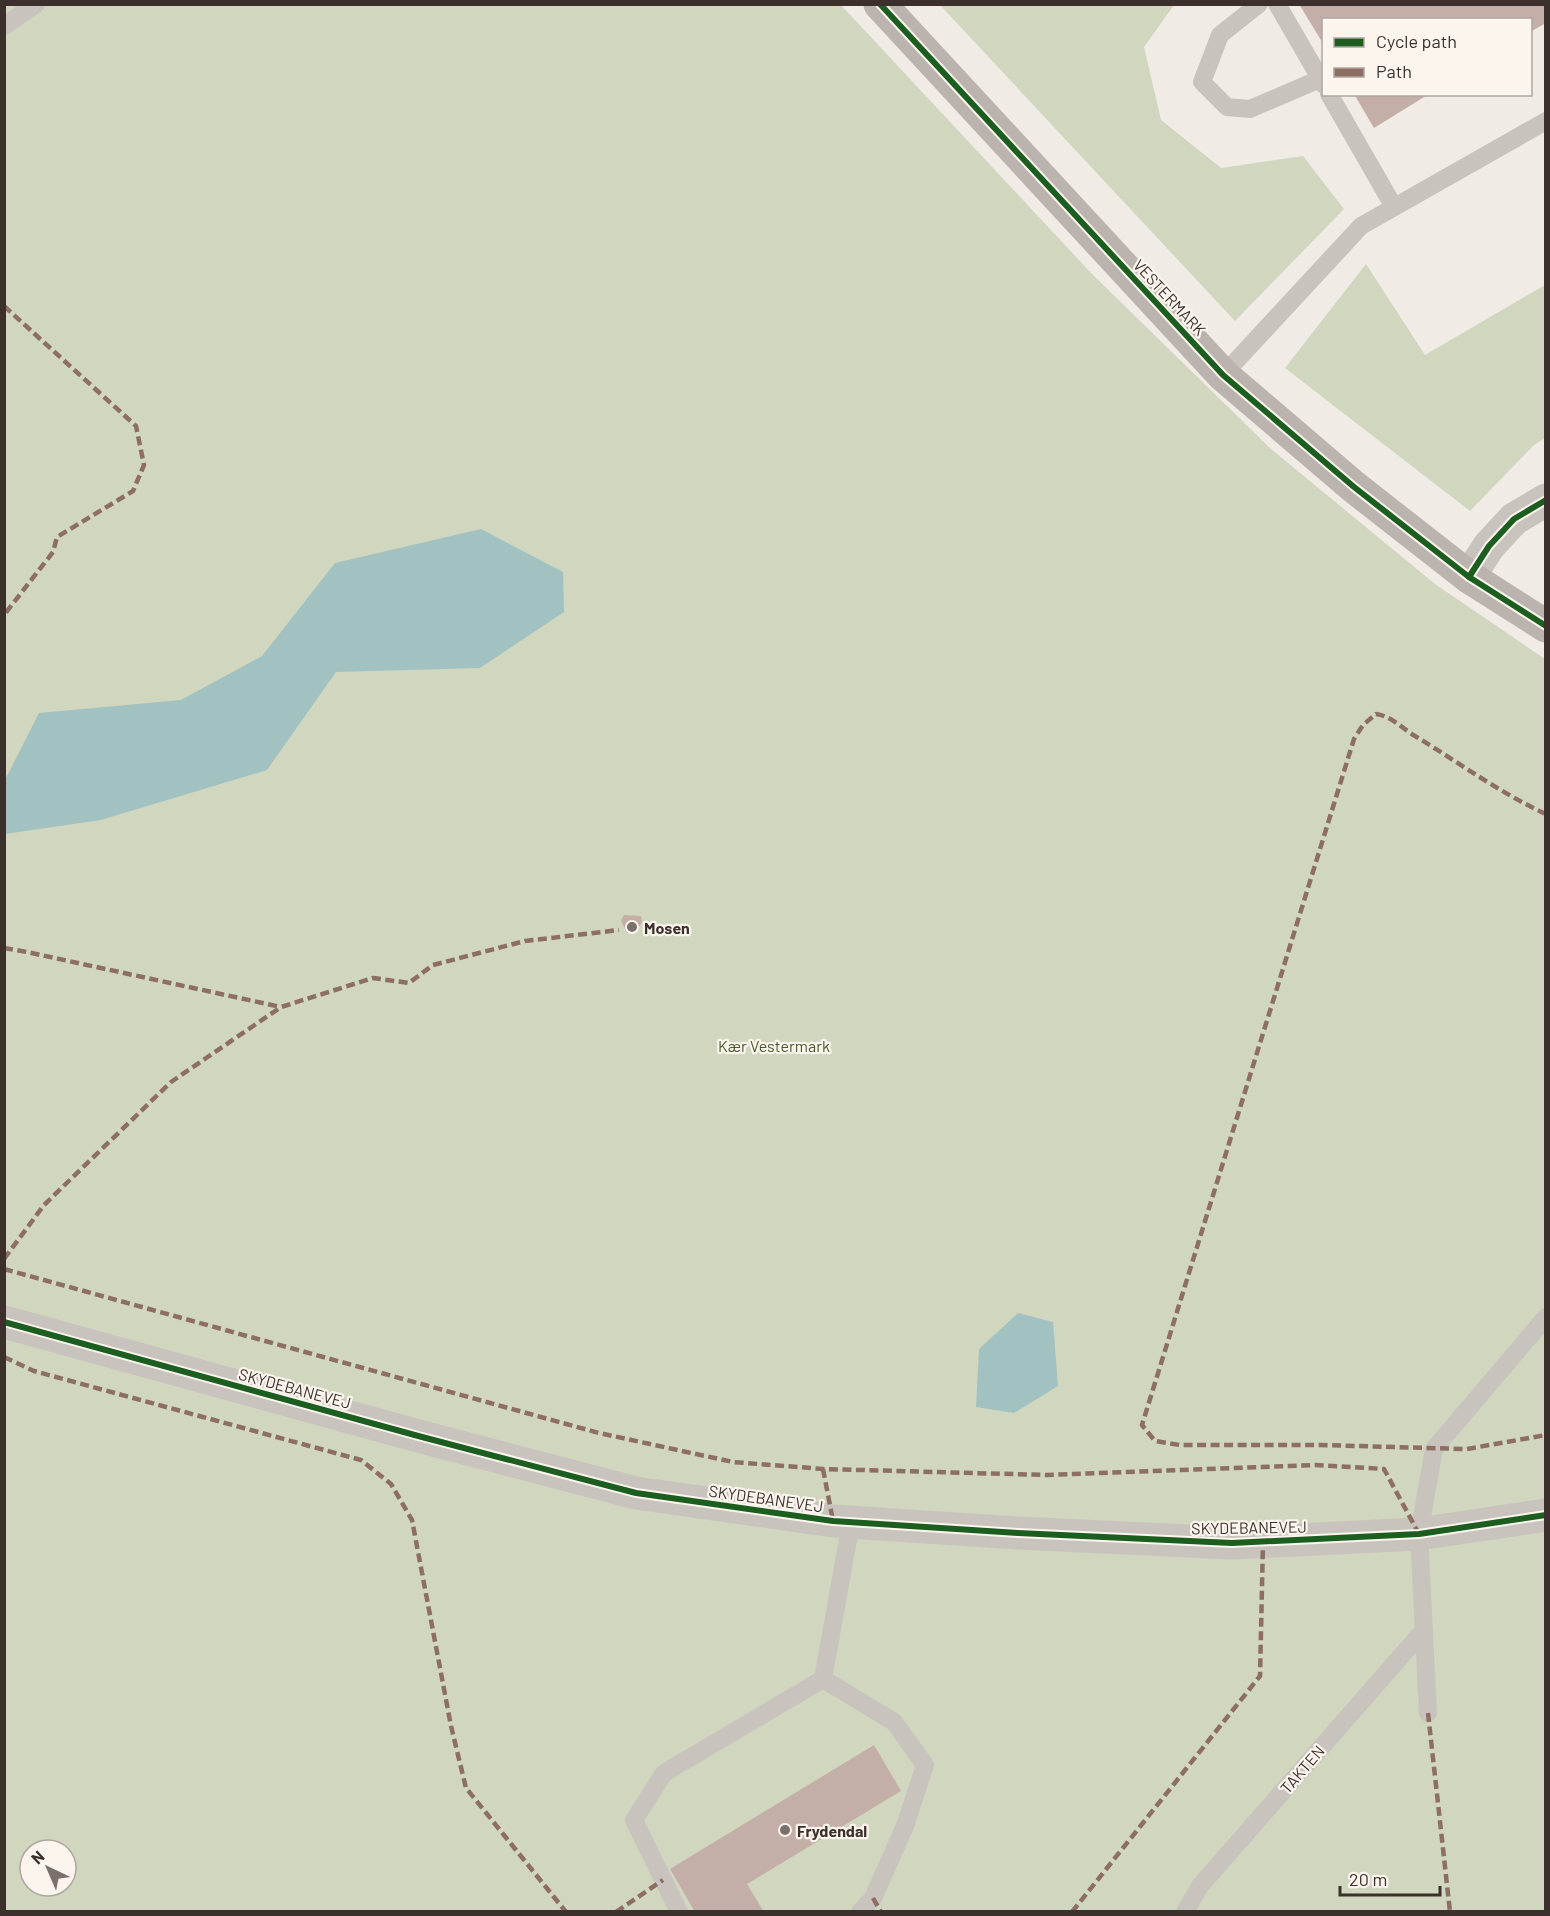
<svg xmlns="http://www.w3.org/2000/svg" width="1550" height="1916" viewBox="0 0 1550 1916" font-family="Barlow,sans-serif">
	<style>
		.green { fill: #d1d6bf; fill-rule: evenodd }
		.water { fill: #a1c2c1 }
		.building { fill: #c3afa7 }
		.lines { fill: none; stroke-linecap: round; stroke-linejoin: round }
		.lane { stroke: #c9c3be; stroke-width: 18 }
		.street { stroke: #c9c3be; stroke-width: 33 }
		.secondary { stroke: #bab3ae; stroke-width: 33 }
		.quiet { stroke: #8d6e63; stroke-width: 4.5; stroke-dasharray: 9 4.5; stroke-linecap: butt }
		.cycleway-casing { stroke: #fbf5ee; stroke-width: 10 }
		.cycleway { stroke: #1b5e20; stroke-width: 6 }
		.poi-dot { fill: #7a716c; stroke: #fbf5ee; stroke-width: 2 }
		.labels { text-anchor: middle; dominant-baseline: central; stroke-width: 4.5; stroke-linejoin: round; paint-order: stroke }
		.street-label { font-size: 16px; fill: #3b302b; stroke: #fbf5ee }
		.poi-label { font-size: 16px; font-weight: bold; fill: #3b302b; stroke: #fbf5ee; text-anchor: start }
		.park-label { font-size: 16px; fill: #4a5a2e; stroke: #fbf5ee }
	</style>
	<rect width="100%" height="100%" fill="#f0ebe5"/>
	<!-- green -->
	<g class="green">
		<path d="M5 5H841L1092 274 1271 449 1435 584 1545 659V1911L5 1912ZM30 1850H66V1886H30Z"/>
		<path d="M940 5H1174L1144 47 1161 120 1221 168 1303 156 1344 209 1235 321Z"/>
		<path d="M1366 264 1425 355 1545 285V438L1534 445 1470 511 1285 368Z"/>
	</g>
	<!-- water -->
	<g class="water">
		<path d="M481 529 563 572 564 612 480 668 336 672 267 770 101 820 5 834V780L39 713 181 700 262 656 335 563Z"/>
		<path d="M1018 1313 1053 1322 1058 1386 1014 1413 976 1407 979 1349Z"/>
	</g>
	<!-- building -->
	<g class="building">
		<path d="M1299 4H1546V23L1530 32V20H1324V45Z"/>
		<path d="M1354 94H1429L1374 128Z"/>
		<path d="M624 915 641 916 642 922 635 933H627L621 921Z"/>
		<path d="M874 1745 901 1791 747 1884 764 1912H695L670 1869Z"/>
	</g>
	<g class="lines">
		<!-- lane -->
		<g class="lane">
			<path d="M1259 4 1220 35 1202 82 1227 107 1250 109 1320 79"/>
			<path d="M1277 4 1324 85"/>
			<path d="M4 26 36 4"/>
			<path d="M1329 94 1394 207"/>
			<path d="M1223 375 1361 226 1546 121"/>
			<path d="M851 1523 823 1679 894 1722 925 1765 905 1826 873 1898 860 1912"/>
			<path d="M1428 1713 1419 1534 1434 1449 1546 1317"/>
			<path d="M679 1912 634 1820 664 1773 823 1679"/>
			<path d="M1185 1912 1200 1886 1424 1630"/>
		</g>
		<!-- street -->
		<g class="street">
			<path d="M1469 577 1489 546 1514 519 1546 500"/>
			<path d="M4 1322 422 1437 636 1493 833 1521 1018 1533 1232 1543 1419 1534 1546 1515"/>
		</g>
		<!-- secondary -->
		<path class="secondary" d="M880 4 1223 375 1354 487 1469 577 1546 626"/>
		<!-- quiet -->
		<g class="quiet">
			<path d="M4 306 136 426 144 465 133 491 57 537 53 552 4 615"/>
			<path d="M1546 814C1500 793 1458 762 1415 736 1402 728 1391 716 1376 714L1363 725 1354 739 1142 1425 1155 1441 1180 1445H1320L1467 1449 1546 1435"/>
			<path d="M4 948 27 952 281 1007"/>
			<path d="M4 1259 44 1205 171 1082 281 1007 373 978 409 983 433 965 525 941 619 930"/>
			<path d="M4 1269 599 1433 733 1462 823 1469 1047 1475 1316 1465 1384 1469 1419 1534"/>
			<path d="M4 1357 34 1371 361 1460 391 1484 412 1520 451 1726 466 1788 566 1912"/>
			<path d="M823 1469 833 1521"/>
			<path d="M1428 1713 1450 1912"/>
			<path d="M873 1898 881 1912"/>
			<path d="M616 1912 663 1880"/>
			<path d="M1072 1912 1260 1676 1263 1542"/>
		</g>
		<defs>
			<g id="cycleway">
				<path d="M880 4 1223 375 1354 487 1469 577 1546 626"/>
				<path d="M1469 577 1489 546 1514 519 1546 500"/>
				<path d="M4 1322 422 1437 636 1493 833 1521 1018 1533 1232 1543 1419 1534 1546 1515"/>
			</g>
		</defs>
		<!-- cycleway casing -->
		<use href="#cycleway" class="cycleway-casing"/>
		<!-- cycleway -->
		<use href="#cycleway" class="cycleway"/>
	</g>
	<!-- markers -->
	<g class="poi-dot">
		<circle cx="632" cy="927" r="6"/>
		<circle cx="785" cy="1830" r="6"/>
	</g>
	<g class="labels">
		<!-- street labels -->
		<g class="street-label">
			<text transform="translate(1170 297) rotate(47)">VESTERMARK</text>
			<text transform="translate(295 1388) rotate(15)">SKYDEBANEVEJ</text>
			<text transform="translate(766 1498) rotate(8)">SKYDEBANEVEJ</text>
			<text transform="translate(1249 1527) rotate(-1)">SKYDEBANEVEJ</text>
			<text transform="translate(1302 1769) rotate(-49)">TAKTEN</text>
		</g>
		<!-- poi labels -->
		<g class="poi-label">
			<text x="644" y="927">Mosen</text>
			<text x="797" y="1830">Frydendal</text>
		</g>
		<!-- park labels -->
		<g class="park-label">
			<text x="774" y="1045">Kær Vestermark</text>
		</g>
	</g>
	<!-- border -->
	<rect width="1550" height="1916" fill="none" stroke="#3b302b" stroke-width="12"/>
	<!-- legend -->
	<rect x="1322" y="18" width="210" height="78" fill="#fbf5ee" stroke="#aea6a0" stroke-width="1.5"/>
	<rect x="1334" y="38" width="30" height="9" fill="#1b5e20" stroke="#aea6a0" stroke-width="1.5"/>
	<text x="1376" y="48" font-size="18" fill="#3b302b">Cycle path</text>
	<rect x="1334" y="68" width="30" height="9" fill="#8d6e63" stroke="#aea6a0" stroke-width="1.5"/>
	<text x="1376" y="78" font-size="18" fill="#3b302b">Path</text>
	<!-- north arrow -->
	<g transform="translate(48 1868) rotate(316)"><circle r="28" fill="#fbf5ee" stroke="#aea6a0" stroke-width="1.5"/>
	<path d="M0-4.5L10 22L0 15L-10 22Z" fill="#7a716c"/>
	<text y="-9" font-size="16" font-weight="bold" text-anchor="middle" fill="#3b302b">N</text>
	</g>
	<!-- scale -->
	<path d="M1340 1886v9h100v-9" fill="none" stroke="#3b302b" stroke-width="3"/>
	<text x="1349" y="1886" font-size="18" fill="#3b302b" stroke="#fbf5ee" stroke-width="4.5" paint-order="stroke">20 m</text>
</svg>
